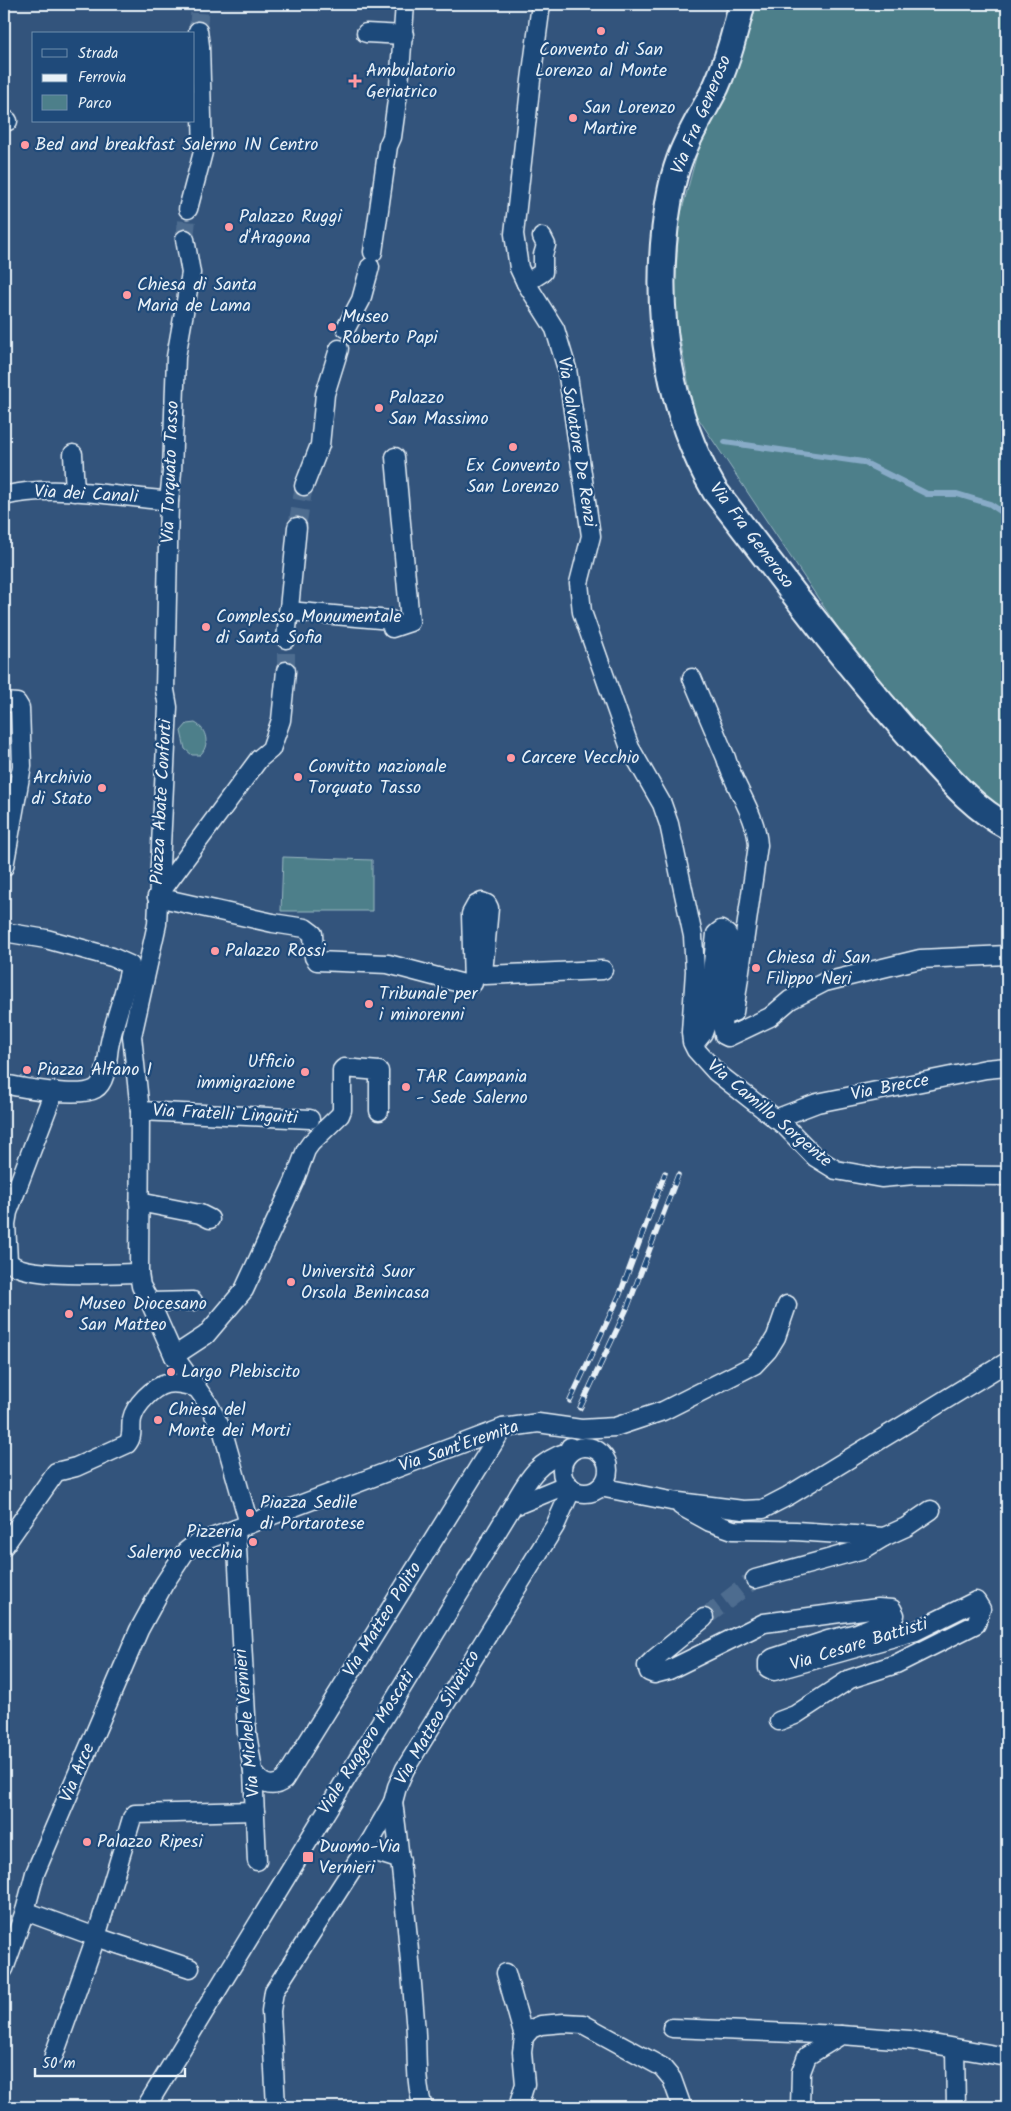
<svg xmlns="http://www.w3.org/2000/svg" width="1011" height="2111" viewBox="0 0 1011 2111" font-family="Kalam,sans-serif">
	<style>
		.green { fill: #4d7f8a; stroke: #9ab8c1 }
		.lines { fill: none; stroke-linecap: round; stroke-linejoin: round }
		.stream { stroke: #88abc7; stroke-width: 6 }
		.minor-tunnel { stroke: #4e6c8f; stroke-width: 18; stroke-dasharray: 18 9; stroke-linecap: butt }
		.minor-casing { stroke: #e8f1f8; stroke-width: 21 }
		.secondary-casing { stroke: #e8f1f8; stroke-width: 29 }
		.minor { stroke: #1f4a7a; stroke-width: 18 }
		.secondary { stroke: #1f4a7a; stroke-width: 25 }
		.rail-casing { stroke: #e8f1f8; stroke-width: 5.5 }
		.rail { stroke: #1f4a7a; stroke-width: 4; stroke-dasharray: 11; stroke-linecap: butt }
		.minor-bridge-casing { stroke: #e8f1f8; stroke-width: 21; stroke-linecap: butt }
		.minor-bridge { stroke: #1f4a7a; stroke-width: 18 }
		.poi-dot { fill: #ff9aa2; stroke: #1f4a7a; stroke-width: 2 }
		.labels { text-anchor: middle; dominant-baseline: central; stroke-width: 4.5; stroke-linejoin: round; paint-order: stroke }
		.poi-label { font-size: 18px; fill: #e8f1f8; stroke: #1f4a7a; text-anchor: start }
		.street-label { font-size: 18px; fill: #e8f1f8; stroke: #1f4a7a }
	</style>
	<rect width="100%" height="100%" fill="#33547c"/>
	<filter id="ink" filterUnits="userSpaceOnUse"><feTurbulence type="fractalNoise" baseFrequency=".02" numOctaves="2"/><feDisplacementMap in="SourceGraphic" scale="10" xChannelSelector="R" yChannelSelector="G"/><feConvolveMatrix kernelMatrix="1 2 1 2 8 2 1 2 1" color-interpolation-filters="sRGB"/></filter>
	<g filter="url(#ink)">
		<!-- green -->
		<g class="green">
			<path d="M748 4H1007V815L959 774 864 667 694 412 674 308 679 221 702 135Z"/>
			<path d="M195 723C207 729 210 746 200 755H192L185 749 181 731 187 724Z"/>
			<path d="M283 857 372 860V911H281Z"/>
		</g>
		<g class="lines">
			<!-- stream -->
			<path class="stream" d="M725 442 863 462 927 494H957L990 504 1002 512 1007 513"/>
			<!-- minor-tunnel -->
			<g class="minor-tunnel">
				<path d="M198 31 200 4"/>
				<path d="M185 239 188 209"/>
				<path d="M297 527 304 486"/>
				<path d="M286 671V639"/>
				<path d="M704 1618 755 1579"/>
			</g>
			<defs>
				<g id="minor">
					<path d="M541 4 531 80 514 234 519 268 526 283 555 329 567 369 591 536 579 583 582 612 630 748 662 804 669 824 693 936 695 971 691 1032 692 1042 696 1050 716 1072 785 1126 815 1157 836 1170 881 1178 914 1175 1007 1176"/>
					<path d="M366 33 404 35"/>
					<path d="M4 119 8 121"/>
					<path d="M188 209 203 152 200 46 198 31"/>
					<path d="M373 252 388 146 392 137 399 86 405 4"/>
					<path d="M526 283 543 272V255L546 245 542 237"/>
					<path d="M346 328 361 300 370 267"/>
					<path d="M73 454 75 492"/>
					<path d="M304 486 320 445 325 394 339 349"/>
					<path d="M4 496C52 484 118 496 169 501"/>
					<path d="M288 611 391 620 392 628 410 622 395 457"/>
					<path d="M286 639 297 527"/>
					<path d="M692 678 726 758C734 788 756 813 758 845L734 1012 729 1014 724 1011 728 936 727 934 721 930 716 934 707 1022 703 1033 694 1044"/>
					<path d="M4 702 17 703 20 708 22 766 4 867"/>
					<path d="M157 897 273 923 305 928 313 934 314 957 317 961 388 964 464 984 473 983 471 914 476 905 482 902 487 904 489 908 483 973 485 975 603 970"/>
					<path d="M157 897 259 759 271 749 281 720 286 671"/>
					<path d="M4 932 46 939 112 957 130 965C126 993 114 1019 109 1047 107 1059 107 1082 95 1089 80 1098 22 1088 4 1084"/>
					<path d="M724 1011C721 1020 722 1026 724 1035L728 1037 770 1017 790 1000 825 982 920 959 1007 955"/>
					<path d="M54 1091 8 1212 6 1224 8 1261C23 1280 113 1273 139 1273"/>
					<path d="M140 1111 310 1119"/>
					<path d="M775 1119 817 1103 986 1069 1007 1067"/>
					<path d="M139 1202 200 1214 210 1219"/>
					<path d="M150 1302 193 1301"/>
					<path d="M174 1356 206 1335 244 1290 294 1182 306 1150 311 1143 340 1115 342 1110V1070L344 1068 379 1071V1111"/>
					<circle cx="585" cy="1470" r="23"/>
					<path d="M600 1487 671 1501 743 1510 763 1509 788 1496 1007 1362"/>
					<path d="M681 1506 710 1522 733 1530 796 1531 884 1537 906 1527 931 1510"/>
					<path d="M512 1507C528 1479 537 1461 570 1451V1447"/>
					<path d="M512 1507 568 1484"/>
					<path d="M249 1524 503 1428 538 1423 581 1429 615 1427 663 1411 754 1365 768 1350 776 1337 787 1305"/>
					<path d="M236 1529 247 1734 253 1771 257 1861"/>
					<path d="M4 1546 56 1472 76 1467 127 1444C134 1436 130 1428 132 1419 135 1405 153 1387 166 1384 177 1382 186 1385 197 1388"/>
					<path d="M755 1579 864 1549 884 1537"/>
					<path d="M704 1618 654 1659 647 1666 649 1672 654 1674 669 1670 764 1623 878 1608 892 1609 895 1615 893 1618 857 1633 828 1640 773 1658 768 1662V1668L774 1671 916 1631 976 1601 981 1609 976 1624 896 1664 850 1679 795 1715 779 1721"/>
					<path d="M253 1771C260 1783 271 1790 284 1780L503 1428"/>
					<path d="M393 1802C403 1875 409 1947 415 2020 418 2048 414 2080 423 2107"/>
					<path d="M362 1854 379 1853 401 1860"/>
					<path d="M25 1911 96 1937 132 1818 135 1814 255 1811"/>
					<path d="M4 1969 25 1911 35 1873 139 1630 164 1584 185 1552 195 1544 249 1524 223 1432 209 1405 174 1356 150 1302 141 1286 139 1273 140 1111 132 1036 157 924 168 707 165 690 169 501 172 472 176 357 191 273 185 239"/>
					<path d="M506 1973 524 2037"/>
					<path d="M672 2028 841 2035"/>
					<path d="M955 2049 956 2107"/>
					<path d="M54 2055 96 1937 190 1968"/>
					<path d="M276 2107 271 2011 274 1991 371 1840 393 1802 397 1787 405 1769 555 1526 572 1488"/>
					<path d="M518 2107 525 2084 522 2052 524 2037 531 2029 541 2025 564 2023 583 2024 662 2067 672 2079 682 2107"/>
					<path d="M800 2107 801 2072 807 2056 841 2035 910 2040 1007 2057"/>
				</g>
				<path id="secondary" d="M742 4C735 32 728 60 716 87 704 111 688 135 679 161 671 183 668 205 665 228 655 318 669 412 715 491 781 576 845 664 918 745 945 774 971 807 1007 826"/>
			</defs>
			<!-- minor casing -->
			<use href="#minor" class="minor-casing"/>
			<!-- secondary casing -->
			<use href="#secondary" class="secondary-casing"/>
			<!-- minor -->
			<use href="#minor" class="minor"/>
			<!-- secondary -->
			<use href="#secondary" class="secondary"/>
			<defs>
				<g id="rail">
					<path d="M570 1401 620 1294 665 1173"/>
					<path d="M580 1408 628 1306 678 1175"/>
				</g>
			</defs>
			<!-- rail casing -->
			<use href="#rail" class="rail-casing"/>
			<!-- rail -->
			<use href="#rail" class="rail"/>
			<defs>
				<path id="minor-bridge" d="M146 2107 512 1507"/>
			</defs>
			<!-- minor-bridge casing -->
			<use href="#minor-bridge" class="minor-bridge-casing"/>
			<!-- minor-bridge -->
			<use href="#minor-bridge" class="minor-bridge"/>
		</g>
	</g>
	<!-- markers -->
	<g class="poi-dot">
		<circle cx="601" cy="31" r="5"/>
		<path d="M352.5 73.5h5v5h5v5h-5v5h-5v-5h-5v-5h5z"/>
		<circle cx="573" cy="118" r="5"/>
		<circle cx="25" cy="145" r="5"/>
		<circle cx="229" cy="227" r="5"/>
		<circle cx="127" cy="295" r="5"/>
		<circle cx="332" cy="327" r="5"/>
		<circle cx="379" cy="408" r="5"/>
		<circle cx="513" cy="447" r="5"/>
		<circle cx="206" cy="627" r="5"/>
		<circle cx="511" cy="758" r="5"/>
		<circle cx="298" cy="777" r="5"/>
		<circle cx="102" cy="788" r="5"/>
		<circle cx="215" cy="951" r="5"/>
		<circle cx="756" cy="968" r="5"/>
		<circle cx="369" cy="1004" r="5"/>
		<circle cx="27" cy="1070" r="5"/>
		<circle cx="305" cy="1072" r="5"/>
		<circle cx="406" cy="1087" r="5"/>
		<circle cx="291" cy="1282" r="5"/>
		<circle cx="69" cy="1314" r="5"/>
		<circle cx="171" cy="1372" r="5"/>
		<circle cx="158" cy="1420" r="5"/>
		<circle cx="250" cy="1513" r="5"/>
		<circle cx="253" cy="1542" r="5"/>
		<circle cx="87" cy="1842" r="5"/>
		<rect x="302" y="1851" width="12" height="12" rx="2.5"/>
	</g>
	<g class="labels">
		<!-- poi labels -->
		<g class="poi-label">
			<text x="601" y="50" text-anchor="middle">Convento di San<tspan x="601" dy="21">Lorenzo al Monte</tspan></text>
			<text x="366" y="71">Ambulatorio<tspan x="366" dy="21">Geriatrico</tspan></text>
			<text x="583" y="108">San Lorenzo<tspan x="583" dy="21">Martire</tspan></text>
			<text x="35" y="145">Bed and breakfast Salerno IN Centro</text>
			<text x="239" y="217">Palazzo Ruggi<tspan x="239" dy="21">d'Aragona</tspan></text>
			<text x="137" y="285">Chiesa di Santa<tspan x="137" dy="21">Maria de Lama</tspan></text>
			<text x="342" y="317">Museo<tspan x="342" dy="21">Roberto Papi</tspan></text>
			<text x="389" y="398">Palazzo<tspan x="389" dy="21">San Massimo</tspan></text>
			<text x="513" y="466" text-anchor="middle">Ex Convento<tspan x="513" dy="21">San Lorenzo</tspan></text>
			<text x="216" y="617">Complesso Monumentale<tspan x="216" dy="21">di Santa Sofia</tspan></text>
			<text x="521" y="758">Carcere Vecchio</text>
			<text x="308" y="767">Convitto nazionale<tspan x="308" dy="21">Torquato Tasso</tspan></text>
			<text x="92" y="778" text-anchor="end">Archivio<tspan x="92" dy="21">di Stato</tspan></text>
			<text x="225" y="951">Palazzo Rossi</text>
			<text x="766" y="958">Chiesa di San<tspan x="766" dy="21">Filippo Neri</tspan></text>
			<text x="379" y="994">Tribunale per<tspan x="379" dy="21">i minorenni</tspan></text>
			<text x="295" y="1062" text-anchor="end">Ufficio<tspan x="295" dy="21">immigrazione</tspan></text>
			<text x="37" y="1070">Piazza Alfano I</text>
			<text x="416" y="1077">TAR Campania<tspan x="416" dy="21">- Sede Salerno</tspan></text>
			<text x="301" y="1272">Università Suor<tspan x="301" dy="21">Orsola Benincasa</tspan></text>
			<text x="79" y="1304">Museo Diocesano<tspan x="79" dy="21">San Matteo</tspan></text>
			<text x="181" y="1372">Largo Plebiscito</text>
			<text x="168" y="1410">Chiesa del<tspan x="168" dy="21">Monte dei Morti</tspan></text>
			<text x="260" y="1503">Piazza Sedile<tspan x="260" dy="21">di Portarotese</tspan></text>
			<text x="243" y="1532" text-anchor="end">Pizzeria<tspan x="243" dy="21">Salerno vecchia</tspan></text>
			<text x="97" y="1842">Palazzo Ripesi</text>
			<text x="319" y="1847">Duomo-Via<tspan x="319" dy="21">Vernieri</tspan></text>
		</g>
		<!-- street labels -->
		<g class="street-label">
			<text transform="translate(702 115) rotate(-67)">Via Fra Generoso</text>
			<text transform="translate(576 442) rotate(81)">Via Salvatore De Renzi</text>
			<text transform="translate(171 472) rotate(-88)">Via Torquato Tasso</text>
			<text transform="translate(86 495) rotate(3)">Via dei Canali</text>
			<text transform="translate(751 536) rotate(53)">Via Fra Generoso</text>
			<text transform="translate(162 802) rotate(-87)">Piazza Abate Conforti</text>
			<text transform="translate(890 1088) rotate(-11)">Via Brecce</text>
			<text transform="translate(769 1114) rotate(40)">Via Camillo Sorgente</text>
			<text transform="translate(225 1115) rotate(3)">Via Fratelli Linguiti</text>
			<text transform="translate(459 1447) rotate(-19)">Via Sant'Eremita</text>
			<text transform="translate(383 1620) rotate(-58)">Via Matteo Polito</text>
			<text transform="translate(859 1645) rotate(-17)">Via Cesare Battisti</text>
			<text transform="translate(438 1718) rotate(-60)">Via Matteo Silvatico</text>
			<text transform="translate(248 1723) rotate(-95)">Via Michele Vernieri</text>
			<text transform="translate(367 1743) rotate(-58)">Viale Ruggero Moscati</text>
			<text transform="translate(78 1773) rotate(-67)">Via Arce</text>
		</g>
	</g>
	<!-- margin -->
	<rect width="1011" height="2111" fill="none" stroke="#1f4a7a" stroke-width="20"/>
	<rect x="10" y="10" width="991" height="2091" fill="none" stroke="#e8f1f8" stroke-width="2" filter="url(#ink)"/>
	<!-- legend -->
	<rect x="32" y="32" width="162" height="90" fill="#1f4a7a" stroke="#6f8dac"/>
	<rect x="42" y="49" width="25" height="8" fill="#1f4a7a" stroke="#6f8dac"/>
	<text x="78" y="58" font-size="15" fill="#e8f1f8">Strada</text>
	<rect x="42" y="74" width="25" height="8" fill="#e8f1f8" stroke="#6f8dac"/>
	<text x="78" y="82" font-size="15" fill="#e8f1f8">Ferrovia</text>
	<rect x="42" y="95" width="25" height="15" fill="#4d7f8a" stroke="#6f8dac"/>
	<text x="78" y="108" font-size="15" fill="#e8f1f8">Parco</text>
	<!-- scale -->
	<path d="M35 2068v8h150v-8" fill="none" stroke="#e8f1f8" stroke-width="2.5"/>
	<text x="42" y="2068" font-size="15" fill="#e8f1f8" stroke="#1f4a7a" stroke-width="4" paint-order="stroke">50 m</text>
</svg>
